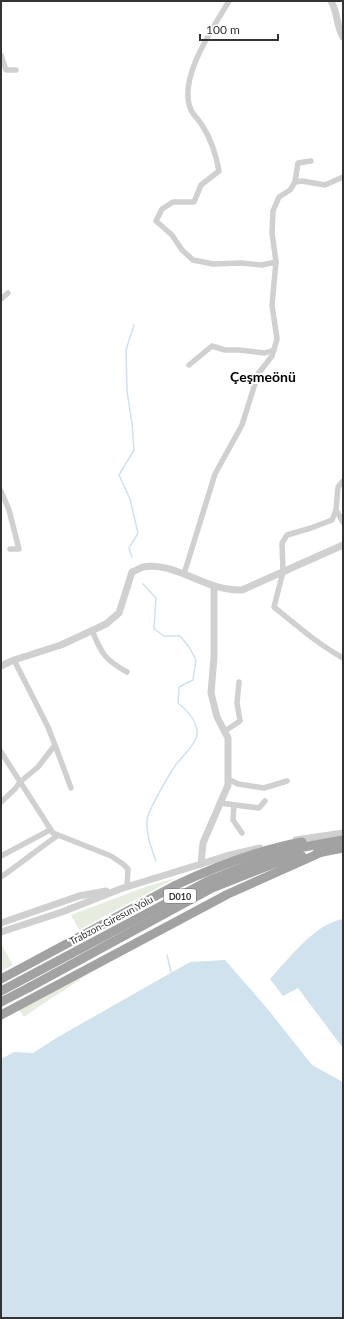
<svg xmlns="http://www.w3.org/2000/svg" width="344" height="1319" viewBox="0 0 344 1319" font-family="Lato,sans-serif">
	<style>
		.green { fill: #e6ecdf }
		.water { fill: #cfe2ee }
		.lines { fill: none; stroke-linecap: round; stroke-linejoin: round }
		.stream { stroke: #cfe2ee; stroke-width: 1.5 }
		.minor { stroke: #d0d0d0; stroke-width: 5.5 }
		.tertiary { stroke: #d0d0d0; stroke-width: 7 }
		.trunk { stroke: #a2a2a2; stroke-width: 9 }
		.trunk-bridge { stroke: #a2a2a2; stroke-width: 9 }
		.labels { text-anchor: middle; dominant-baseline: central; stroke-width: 4; stroke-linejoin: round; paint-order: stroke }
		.shield { fill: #fff; stroke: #707070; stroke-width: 1 }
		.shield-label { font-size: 9px; font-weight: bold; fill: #333 }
		.street-label { font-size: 10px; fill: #333; stroke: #fff }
		.district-label { font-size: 14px; font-weight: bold; fill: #000; stroke: #fff }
	</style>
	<rect width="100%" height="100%" fill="#fff"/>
	<!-- green -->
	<g class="green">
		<path d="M176 878 79 930 71 915 148 886Z"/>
		<path d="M1 944 13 965 1 971Z"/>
		<path d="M90 973 47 1001 24 1017 19 1010Z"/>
	</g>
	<!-- water -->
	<g class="water">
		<path d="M343 919V1048L298 988 283 996 270 979C290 958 314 924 343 919Z"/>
		<path d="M225 960 266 1007 312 1065 343 1082V1318H1V1059L14 1052 33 1053 58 1037 190 962Z"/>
	</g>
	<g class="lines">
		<!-- stream -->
		<g class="stream">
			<path d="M132 557 129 548 138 533 130 499 119 475 134 450 132 424 127 391 126 350 134 325"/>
			<path d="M143 584 156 598 154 629 164 636H180L189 647 196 660 193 680 179 687 178 703C187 710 195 718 197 730 199 742 182 756 175 766 169 775 148 810 147 820 146 835 151 847 156 861"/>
			<path d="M167 955 171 972"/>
		</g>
		<!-- minor -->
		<g class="minor">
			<path d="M229 1C213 28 177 79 191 110 194 116 199 120 202 125 211 139 216 154 219 171L201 185 194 202H173L162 209 156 221 172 235 182 250 193 260 213 264 242 263 262 265 276 262"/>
			<path d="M1 55 6 70H16"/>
			<path d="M295 182 298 163 311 161"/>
			<path d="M1 299 8 293"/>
			<path d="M189 365 212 346 225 350H239L265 353 274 350"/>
			<path d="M343 481 338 487 336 510 343 522"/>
			<path d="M1 491 9 510 19 549H10"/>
			<path d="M336 510 332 520 311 528 287 535 282 543 283 572 274 607C296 625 318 644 343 658"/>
			<path d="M184 574 215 474 242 425 258 374 272 356 277 339 272 305 276 262 272 233 273 211 279 197 290 190 295 182 302 181 325 185 343 177"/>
			<path d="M92 630C101 653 105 660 127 672"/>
			<path d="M225 731 240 721 237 703 239 682"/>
			<path d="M55 745 71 788"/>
			<path d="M1 752 53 833 111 856 123 864 128 869 127 886"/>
			<path d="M228 779 238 784 264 788 287 781"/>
			<path d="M1 802 15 789 20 782 38 767 55 745 48 727 14 660"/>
			<path d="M220 803 259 808 265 801"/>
			<path d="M234 805 233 820 242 833"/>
			<path d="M1 856 50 830"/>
			<path d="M1 877C20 864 38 849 57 836"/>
		</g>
		<!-- tertiary -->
		<g class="tertiary">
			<path d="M331 1C338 12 336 26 343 37"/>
			<path d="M1 666 14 660 61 645 106 624 119 613 132 572C136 571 140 568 143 567 166 562 194 580 215 586 224 589 233 590 242 590L343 545"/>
			<path d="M296 840 343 833"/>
			<path d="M201 864 226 856 260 848"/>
			<path d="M1 923 79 896 106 891"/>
			<path d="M1 932 62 912 120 889 201 864 203 843 228 785V738L217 717 211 693 214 657V586"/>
		</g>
		<!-- trunk -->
		<g class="trunk">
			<path d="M317 853 343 848"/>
			<path d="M1 979 176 885C217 866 258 850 302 842"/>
			<path d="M30 987 212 888 273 864 302 856"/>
			<path d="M1 991 208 881 271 856 304 847 343 840"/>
			<path d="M1 1015 228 894 322 852"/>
		</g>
		<!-- trunk-bridge -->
		<path class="trunk-bridge" d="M1 1002 30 987"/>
	</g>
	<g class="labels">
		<!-- shield labels -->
		<rect class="shield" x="164" y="889" width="32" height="14" rx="3"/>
		<g class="shield-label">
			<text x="180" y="896">D010</text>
		</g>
		<!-- street labels -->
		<g class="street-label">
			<text transform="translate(111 920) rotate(-28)">Trabzon-Giresun Yolu</text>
		</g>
		<!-- district labels -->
		<g class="district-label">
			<text x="263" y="376">Çeşmeönü</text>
		</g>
	</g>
	<!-- border -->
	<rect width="344" height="1319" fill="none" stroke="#333333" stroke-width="4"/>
	<!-- scale -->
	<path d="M200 34v6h78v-6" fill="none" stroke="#333333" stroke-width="2"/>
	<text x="206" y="34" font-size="12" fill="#333333" stroke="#ffffff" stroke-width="3" paint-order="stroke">100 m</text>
</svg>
